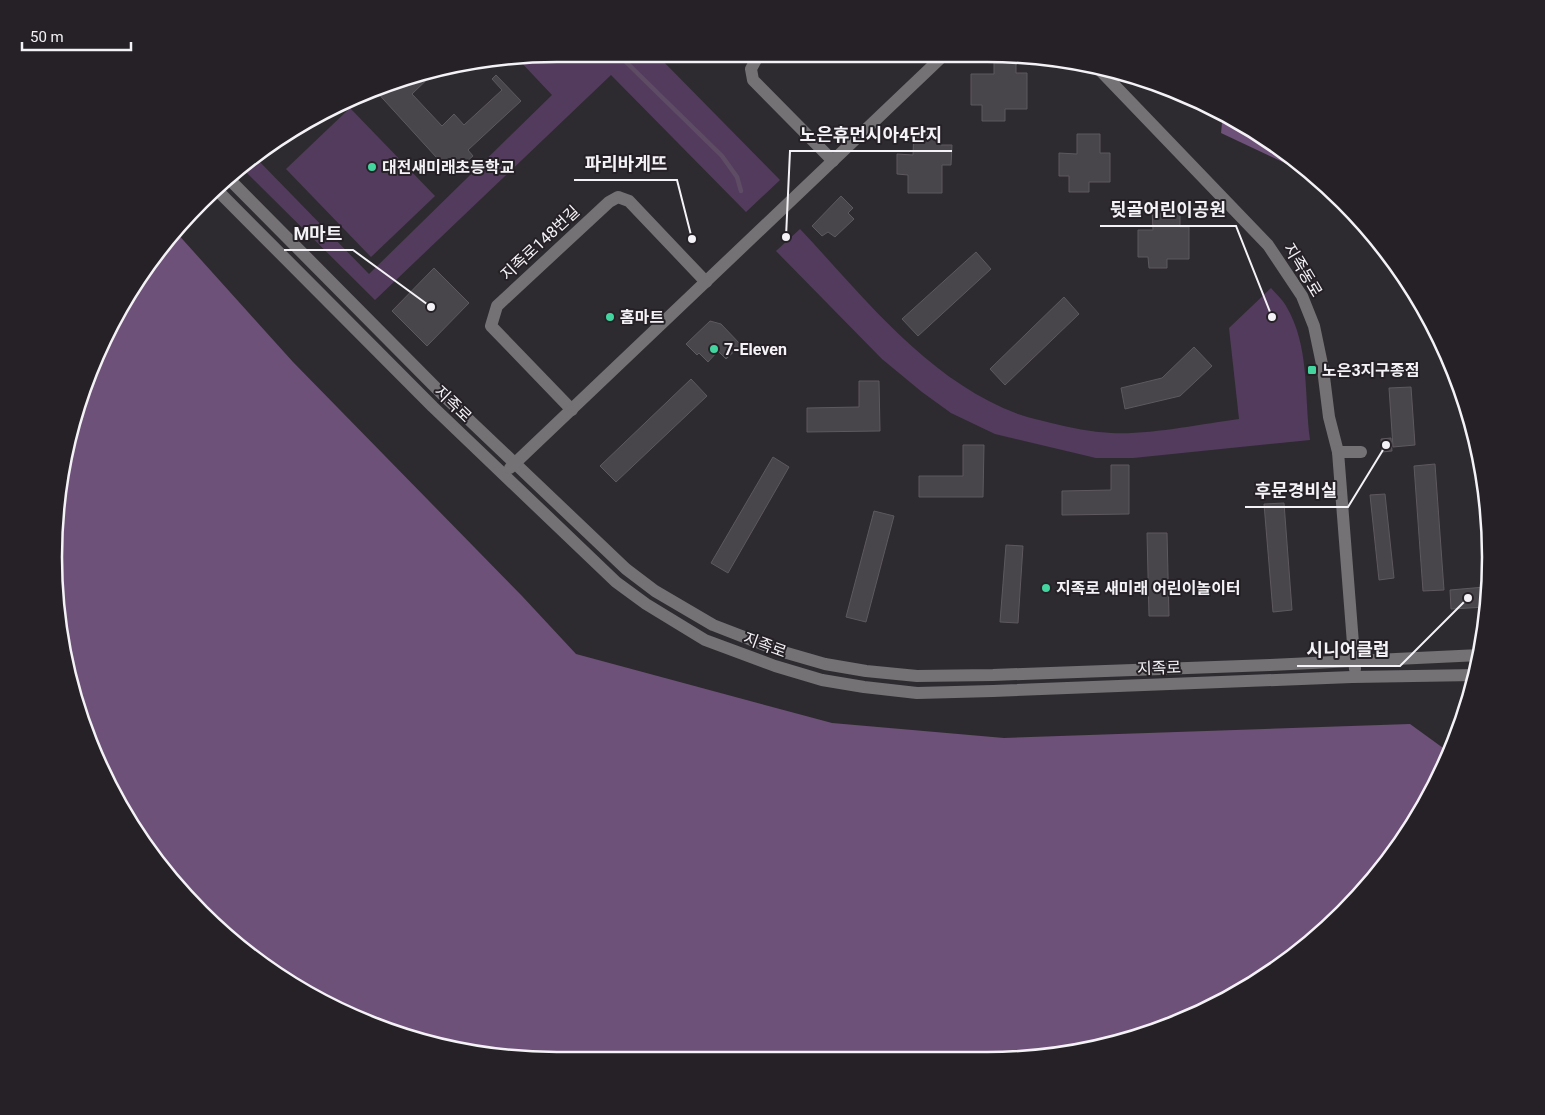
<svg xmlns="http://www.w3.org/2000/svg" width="1545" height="1115" viewBox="0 0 1545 1115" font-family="Roboto,'Noto Sans KR',sans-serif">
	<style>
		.green { fill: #533b5e }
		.forest { fill: #6d5179 }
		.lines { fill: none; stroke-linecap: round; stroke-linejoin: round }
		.stream { stroke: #5e4c65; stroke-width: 4.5 }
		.building { fill: #49464b; stroke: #5d595e }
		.minor { stroke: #747275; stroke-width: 12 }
		.poi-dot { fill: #43d4a0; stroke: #252126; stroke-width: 2 }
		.labels { text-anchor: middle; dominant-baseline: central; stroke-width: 4; stroke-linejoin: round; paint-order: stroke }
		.poi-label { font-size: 16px; font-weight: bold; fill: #f4f2f6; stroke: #252126; text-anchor: start }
		.street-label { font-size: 16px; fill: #f4f2f6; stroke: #252126 }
		.rim { fill: none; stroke: #f4f2f6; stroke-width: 2.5 }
		.leader { fill: none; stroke: #f4f2f6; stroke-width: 2 }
		.callout-dot { fill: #f4f2f6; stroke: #252126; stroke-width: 2 }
		.callout-label { font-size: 18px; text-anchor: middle; font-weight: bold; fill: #f4f2f6; stroke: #252126; stroke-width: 4; stroke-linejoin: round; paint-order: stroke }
	</style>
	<rect width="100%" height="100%" fill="#2e2b30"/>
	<!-- green -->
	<g class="green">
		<path d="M558 54H656L780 180 746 212 611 75 375 300 243 169 256 158 369 274 552 95 518 59Z"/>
		<path d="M350 108 435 196 371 257 286 169Z"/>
		<path d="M800 229C864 297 927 380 1018 414 1029 418 1041 420 1051 423 1071 428 1091 432 1111 433 1150 435 1201 424 1239 419L1229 328 1271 288C1276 294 1283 300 1286 306 1310 346 1304 395 1310 440L1133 458H1096L995 434 951 413 922 392 882 359 776 251Z"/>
	</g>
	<!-- forest -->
	<g class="forest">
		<path d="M1223 113 1240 121 1321 180 1221 133Z"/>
		<path d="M175 231 293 362 522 596 576 654 832 723 1004 738 1410 724 1450 753 1439 781 1387 864 1319 936 1267 977 1181 1023 1054 1057 525 1060 427 1044 335 1009 251 957 179 889 106 780 71 688 58 624V491L71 427 106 335Z"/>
	</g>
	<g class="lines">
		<!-- stream -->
		<path class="stream" d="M624 54 625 61 722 156 737 177 741 191"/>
	</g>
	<!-- building -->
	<g class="building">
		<path d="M994 57H1016V73H1027V109H1005V121H982V105H971V74H994Z"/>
		<path d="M438 69 412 94 442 126 454 114 464 125 502 90 492 79 496 75 521 101 468 150 473 156 458 169 453 164 447 169 374 89 427 71Z"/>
		<path d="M914 129H941V145H952L951 165H942V193H908V175L897 174V154L913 155Z"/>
		<path d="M1077 134H1100V153H1110V182H1089V192H1069V176H1059V153L1077 154Z"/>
		<path d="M841 196 853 208 848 213 854 219 835 237 828 232 822 236 812 226Z"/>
		<path d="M1180 209V227H1189V259H1167V268H1149L1148 257H1138V230H1153L1152 210Z"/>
		<path d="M976 252 991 269 918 336 902 319Z"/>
		<path d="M434 268 469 303 427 346 392 311Z"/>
		<path d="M1064 297 1079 314 1005 385 990 369Z"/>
		<path d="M710 321 721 324 741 345 726 359 718 351 708 362 699 353 697 355 686 344Z"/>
		<path d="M1194 347 1212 366 1180 396 1125 409 1121 388 1162 378Z"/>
		<path d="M691 379 707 396 616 482 600 466Z"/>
		<path d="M859 381H879L880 431 807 432V408L859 407Z"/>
		<path d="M1411 387 1415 445 1393 447 1389 388Z"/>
		<path d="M1391 438 1392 451 1382 452 1381 439Z"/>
		<path d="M963 445H984L983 497H919V476H963Z"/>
		<path d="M773 457 789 467 728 573 711 563Z"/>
		<path d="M1435 464 1444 590 1423 591 1414 466Z"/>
		<path d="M1111 465H1129V514L1062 515V491L1111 490Z"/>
		<path d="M1385 494 1394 578 1379 580 1370 495Z"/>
		<path d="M1284 503 1292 610 1273 612 1264 504Z"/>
		<path d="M874 511 894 516 866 622 846 617Z"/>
		<path d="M1147 533H1167L1169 616H1149Z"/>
		<path d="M1006 545 1023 546 1018 623 1000 622Z"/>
		<path d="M1485 587 1486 607 1451 609 1450 590Z"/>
	</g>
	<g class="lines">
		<!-- minor -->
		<g class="minor">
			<path d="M759 54 751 69 753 80 833 161"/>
			<path d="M1096 66 1268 245 1302 296 1314 326 1323 369 1329 417 1338 452 1355 669"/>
			<path d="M230 180 444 396 626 569 655 591 713 625 780 651 825 664 866 671 917 676 993 675 1270 665 1480 655"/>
			<path d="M218 191 433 407 616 582 646 604 705 640 775 666 822 680 864 687 917 693 993 691 1352 677 1476 675"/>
			<path d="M572 410 491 326 497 306 609 202 618 197 629 201 706 282"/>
			<path d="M1338 452H1361"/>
			<path d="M510 468 945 54"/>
		</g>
	</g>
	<!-- markers -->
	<g class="poi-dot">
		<circle cx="372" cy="167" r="5"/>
		<circle cx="610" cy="317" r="5"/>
		<circle cx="714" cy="349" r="5"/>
		<rect x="1307" y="365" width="10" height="10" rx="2.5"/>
		<circle cx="1046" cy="588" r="5"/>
	</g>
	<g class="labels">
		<!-- poi labels -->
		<g class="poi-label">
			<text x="382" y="167">대전새미래초등학교</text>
			<text x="620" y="317">홈마트</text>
			<text x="724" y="349">7-Eleven</text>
			<text x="1322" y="370">노은3지구종점</text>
			<text x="1056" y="588">지족로 새미래 어린이놀이터</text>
		</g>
		<!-- street labels -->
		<g class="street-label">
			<text transform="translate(540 243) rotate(-43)">지족로148번길</text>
			<text transform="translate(1303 270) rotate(59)">지족동로</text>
			<text transform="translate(453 404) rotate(44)">지족로</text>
			<text transform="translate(765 645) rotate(20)">지족로</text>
			<text transform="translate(1159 668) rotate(-2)">지족로</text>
		</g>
	</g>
	<!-- crop -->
	<path d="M0 0H1545V1115H0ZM557 62H987A495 495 0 0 1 1482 557V557A495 495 0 0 1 987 1052H557A495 495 0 0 1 62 557V557A495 495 0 0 1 557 62Z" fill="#252126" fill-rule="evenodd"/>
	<path class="rim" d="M557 62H987A495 495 0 0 1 1482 557V557A495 495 0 0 1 987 1052H557A495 495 0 0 1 62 557V557A495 495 0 0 1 557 62Z"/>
	<!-- callouts -->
	<path class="leader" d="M786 237L790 151H952M692 239L677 180H574M1272 317L1236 226H1100M431 307L353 250H284M1386 445L1348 507H1245M1468 598L1400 666H1297"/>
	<g class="callout-dot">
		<circle cx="786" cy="237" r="5"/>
		<circle cx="692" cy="239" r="5"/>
		<circle cx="1272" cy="317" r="5"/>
		<circle cx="431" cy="307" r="5"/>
		<circle cx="1386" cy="445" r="5"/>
		<circle cx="1468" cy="598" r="5"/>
	</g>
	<g class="callout-label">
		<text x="871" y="141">노은휴먼시아4단지</text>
		<text x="626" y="170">파리바게뜨</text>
		<text x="1168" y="216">뒷골어린이공원</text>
		<text x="318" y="240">M마트</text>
		<text x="1296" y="497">후문경비실</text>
		<text x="1348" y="656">시니어클럽</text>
	</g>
	<!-- scale -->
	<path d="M22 42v8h109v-8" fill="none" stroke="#f4f2f6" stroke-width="2.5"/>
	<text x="30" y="42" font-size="15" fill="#f4f2f6" stroke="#252126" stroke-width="4" paint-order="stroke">50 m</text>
</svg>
